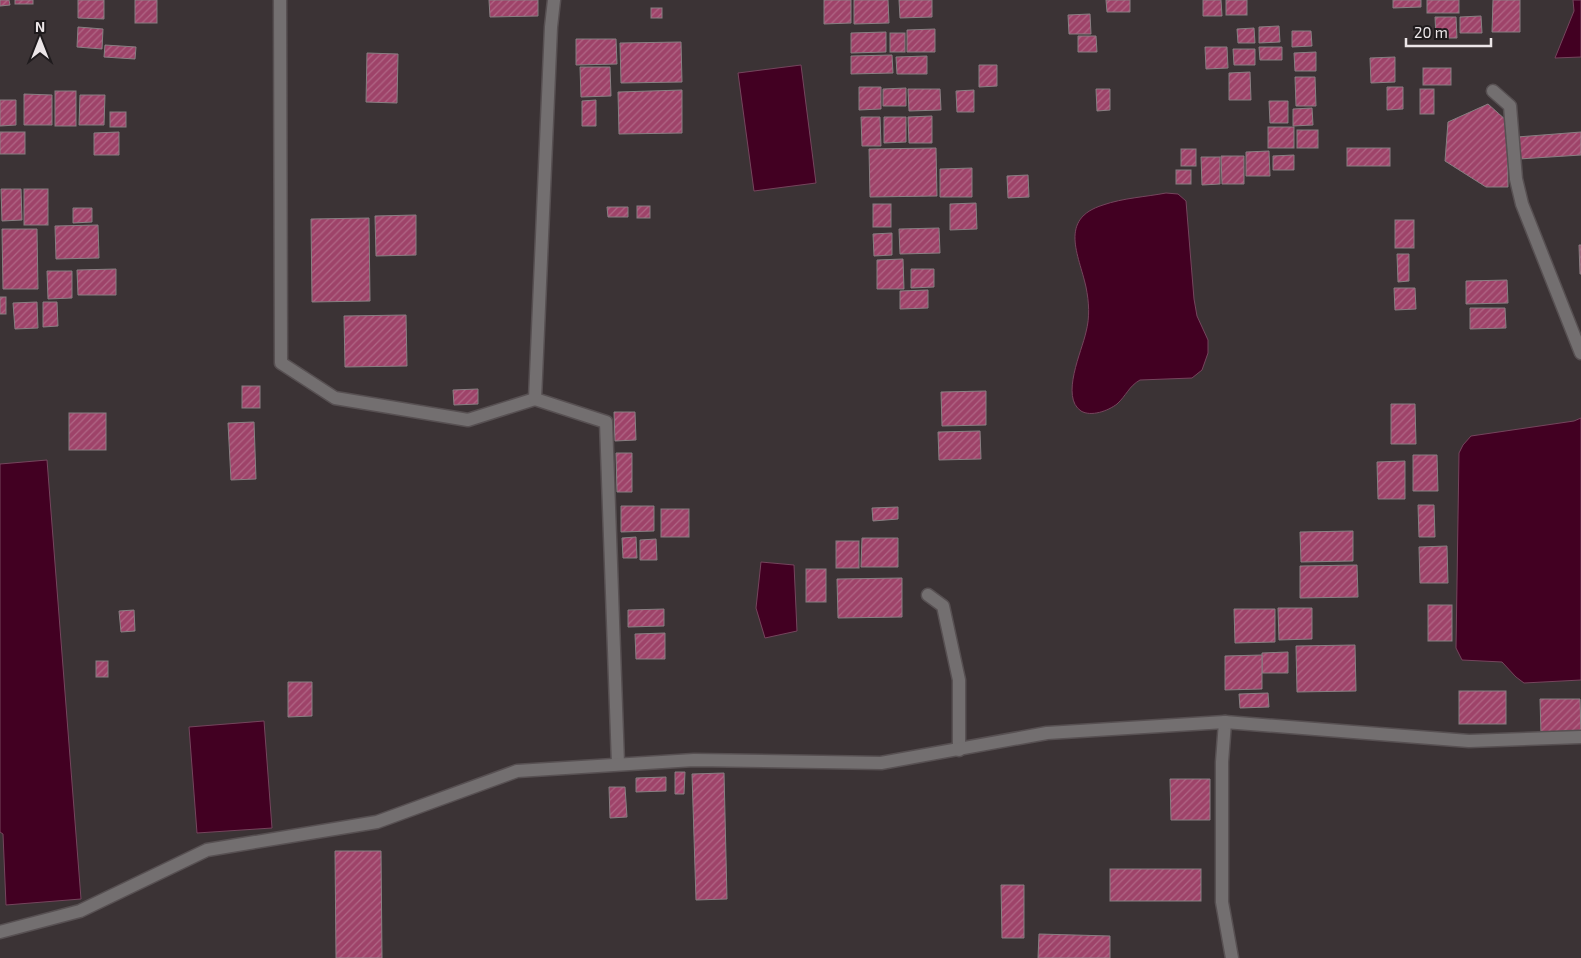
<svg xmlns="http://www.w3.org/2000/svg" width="1581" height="958" viewBox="0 0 1581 958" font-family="'Exo 2',sans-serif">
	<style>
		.water { fill: #420022; stroke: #75455d }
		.building { fill: url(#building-hatch); stroke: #887f82 }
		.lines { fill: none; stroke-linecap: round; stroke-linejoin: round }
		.minor-casing { stroke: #575052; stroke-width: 15 }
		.minor { stroke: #736f70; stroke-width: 12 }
	</style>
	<defs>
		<pattern id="building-hatch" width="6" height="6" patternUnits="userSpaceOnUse" patternTransform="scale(1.25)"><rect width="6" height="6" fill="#9e4369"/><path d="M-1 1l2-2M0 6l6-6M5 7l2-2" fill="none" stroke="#b06786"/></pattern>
	</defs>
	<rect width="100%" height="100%" fill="#3b3335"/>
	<!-- water -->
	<g class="water">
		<path d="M1573 0H1581V57L1555 58 1574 11Z"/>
		<path d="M801 65 816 183 754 191 738 73Z"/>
		<path d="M1166 193 1178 194 1186 201 1194 299 1197 316 1208 340V353L1202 370 1192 378 1140 380C1129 386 1126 396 1117 404 1108 411 1091 417 1081 411 1060 397 1082 351 1086 332 1090 317 1089 302 1086 287 1079 255 1058 219 1103 205 1123 198 1145 197 1166 193Z"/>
		<path d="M1581 418V680L1524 683 1516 677 1502 662 1462 660 1456 648 1459 453 1463 445 1471 436 1574 421Z"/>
		<path d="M47 460 81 899 6 905 3 834 0 832V464Z"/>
		<path d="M761 562 794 565 797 631 765 638 756 608Z"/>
		<path d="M264 721 272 828 197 833 189 727Z"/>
	</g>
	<!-- building -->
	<g class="building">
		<path d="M0 0H9L10 5 0 6Z"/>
		<rect x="15" y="0" width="18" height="4"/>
		<path d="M78 0H104V19L78 18Z"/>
		<rect x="135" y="0" width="22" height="23"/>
		<path d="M489 0H538V16L490 17Z"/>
		<path d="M824 0H851V23L824 24Z"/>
		<path d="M854 0H888L889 23 854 24Z"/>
		<path d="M899 0H932V17L900 18Z"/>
		<path d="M1106 0H1130V12H1107Z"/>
		<path d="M1203 0H1221L1222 16H1203Z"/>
		<rect x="1226" y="0" width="21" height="15"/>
		<path d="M1393 0H1421V7L1393 8Z"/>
		<rect x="1427" y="0" width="32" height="13"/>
		<path d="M1493 0H1520V32H1492Z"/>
		<rect x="651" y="8" width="11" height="10"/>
		<path d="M1090 14 1091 34H1069L1068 15Z"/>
		<path d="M1481 16 1482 33H1460V17Z"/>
		<path d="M1435 17H1456L1457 38H1436Z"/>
		<path d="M1279 26 1280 42 1259 43V27Z"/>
		<path d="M78 27 103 29 102 49 77 47Z"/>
		<path d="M1254 28 1255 43H1238L1237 29Z"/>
		<path d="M935 29V52H907V30Z"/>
		<path d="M1292 31H1311L1312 46 1292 47Z"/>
		<path d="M886 32V52L851 53V33Z"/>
		<rect x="890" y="33" width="15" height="19"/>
		<path d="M1078 36H1096L1097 52H1078Z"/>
		<path d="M576 39H616L617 64 576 65Z"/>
		<path d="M681 42 682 82 621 83 620 43Z"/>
		<path d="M105 45 136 47 135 59 104 57Z"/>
		<path d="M1205 47H1227L1228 68 1206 69Z"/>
		<path d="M1259 47H1282V60H1260Z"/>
		<path d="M1233 49H1255V65H1234Z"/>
		<path d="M1316 52V71H1295L1294 53Z"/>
		<path d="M367 53 398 54 397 103 366 102Z"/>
		<path d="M892 55 893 73 851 74V56Z"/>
		<path d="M927 56V74H897L896 57Z"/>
		<path d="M1395 57V82L1371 83 1370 58Z"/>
		<path d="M979 65H997V86L979 87Z"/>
		<path d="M580 67H610L611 96 581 97Z"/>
		<rect x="1423" y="68" width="28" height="17"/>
		<path d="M1250 72 1251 100H1229V73Z"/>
		<path d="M1295 77H1315L1316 106H1296Z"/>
		<path d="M859 87H881V109L859 110Z"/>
		<path d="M1387 87H1403V109L1387 110Z"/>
		<path d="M906 88V106H883V89Z"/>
		<path d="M908 89H940L941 110 909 111Z"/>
		<path d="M1096 89H1110V110L1097 111Z"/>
		<rect x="1420" y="89" width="14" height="25"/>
		<path d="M682 90V133L619 134 618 92Z"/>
		<path d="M974 90V112H957L956 91Z"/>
		<rect x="55" y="91" width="21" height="35"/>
		<path d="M24 94 52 95V125H24Z"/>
		<path d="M80 95H105L104 125H79Z"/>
		<path d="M0 100H16V125L0 126Z"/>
		<path d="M596 100V126H582V101Z"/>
		<path d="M1269 101H1288V123H1270Z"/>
		<path d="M1488 104 1507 121 1508 187H1486L1445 161 1448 122Z"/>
		<path d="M1312 108 1313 125 1293 126V109Z"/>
		<rect x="110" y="112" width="16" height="15"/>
		<path d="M932 116V143H909L908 117Z"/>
		<path d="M861 117H880L881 146H862Z"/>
		<path d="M884 117H906V142L884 143Z"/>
		<rect x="1268" y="127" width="26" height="21"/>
		<rect x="1297" y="130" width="21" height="18"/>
		<rect x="0" y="132" width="25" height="22"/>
		<path d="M119 132V155H94V133Z"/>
		<path d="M1581 132V155L1519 159 1517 137Z"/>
		<path d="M936 148 937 196 870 197 869 149Z"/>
		<rect x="1347" y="148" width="43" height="18"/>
		<rect x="1181" y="149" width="15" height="17"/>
		<path d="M1269 151 1270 176H1246V152Z"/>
		<path d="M1294 155V170H1273V156Z"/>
		<path d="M1221 156H1244V184H1222Z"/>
		<path d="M1201 157H1220V184L1202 185Z"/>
		<path d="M972 168V197H940V169Z"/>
		<rect x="1176" y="170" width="15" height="14"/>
		<path d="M1028 175 1029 197 1008 198 1007 176Z"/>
		<path d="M1 189H21L22 220 2 221Z"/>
		<rect x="24" y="189" width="24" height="36"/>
		<path d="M976 203 977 229 950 230V204Z"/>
		<rect x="873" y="204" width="18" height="23"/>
		<rect x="637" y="206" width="13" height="12"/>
		<path d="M607 207H628V217H608Z"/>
		<path d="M73 208H92V222L73 223Z"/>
		<path d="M416 215V255L376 256 375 216Z"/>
		<path d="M369 218 370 301 312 302 311 219Z"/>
		<rect x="1395" y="220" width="19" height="28"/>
		<path d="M98 225 99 258 56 259 55 226Z"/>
		<path d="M939 228 940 253 900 254 899 229Z"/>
		<path d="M2 229H37L38 289H3Z"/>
		<path d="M892 233V255L874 256 873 234Z"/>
		<path d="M1579 245H1581V274H1580Z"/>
		<path d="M1397 254H1409V281L1398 282Z"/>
		<path d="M903 259 904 289H877V260Z"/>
		<path d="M116 269V295H78L77 270Z"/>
		<path d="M911 269H934V287L911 288Z"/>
		<path d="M47 271H72V298L48 299Z"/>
		<path d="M1507 280 1508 303 1466 304V281Z"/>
		<path d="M1394 288H1415L1416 309 1395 310Z"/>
		<path d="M928 290V308L900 309V291Z"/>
		<rect x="0" y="297" width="6" height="17"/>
		<path d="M37 302 38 328 15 329 13 303Z"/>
		<path d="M43 302H57L58 326 43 327Z"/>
		<path d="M1470 308H1505L1506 328 1470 329Z"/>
		<path d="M406 315 407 366 345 367 344 316Z"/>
		<rect x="242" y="386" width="18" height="22"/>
		<path d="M478 389V404L454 405 453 390Z"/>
		<path d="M986 391V425L942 426 941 392Z"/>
		<path d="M1391 404H1415L1416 444H1391Z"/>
		<path d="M614 412H635L636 440 615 441Z"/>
		<rect x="69" y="413" width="37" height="37"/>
		<path d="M254 422 256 479 231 480 228 423Z"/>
		<path d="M980 431 981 459 939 460 938 432Z"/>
		<path d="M616 453H632V492H617Z"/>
		<path d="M1413 455H1437L1438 491H1413Z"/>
		<path d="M1405 461V499H1378L1377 462Z"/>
		<path d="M1418 505H1434L1435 537H1419Z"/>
		<path d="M621 506H654V531L621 532Z"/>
		<path d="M898 507V519L873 521 872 508Z"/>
		<rect x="661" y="509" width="28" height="28"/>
		<path d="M1353 531V561L1301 562 1300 532Z"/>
		<path d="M636 537 637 558H623L622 538Z"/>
		<path d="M862 538H898V567H861Z"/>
		<path d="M656 539 657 560H640V540Z"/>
		<rect x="836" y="541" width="23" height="27"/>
		<path d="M1447 546 1448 583H1420L1419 547Z"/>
		<path d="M1357 565 1358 597 1300 598V566Z"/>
		<rect x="806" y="569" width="20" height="33"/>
		<path d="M902 578V617L838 618 837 579Z"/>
		<rect x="1428" y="605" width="24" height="36"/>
		<path d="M1278 608H1312V639L1279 640Z"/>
		<path d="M664 609V626L628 627V610Z"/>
		<path d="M1234 609H1275V642L1235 643Z"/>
		<path d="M134 610 135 631 121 632 119 611Z"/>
		<path d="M665 633V659H636L635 634Z"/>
		<path d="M1355 645 1356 691 1297 692 1296 646Z"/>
		<path d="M1288 652V673H1262V653Z"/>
		<path d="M1262 655V689L1225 690V656Z"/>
		<rect x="96" y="661" width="12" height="16"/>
		<path d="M288 682H312V716L288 717Z"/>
		<rect x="1459" y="691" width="47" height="33"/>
		<path d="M1268 693 1269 707 1240 708 1239 694Z"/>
		<path d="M1540 699H1580L1581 733 1541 734Z"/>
		<path d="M675 772H685L684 794H675Z"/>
		<path d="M724 773 727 899 696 900 692 774Z"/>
		<path d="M666 777V791L636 792V778Z"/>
		<path d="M1170 779H1210V820H1171Z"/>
		<path d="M609 787H625L627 817 610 818Z"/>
		<path d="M335 851H381L382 958H336Z"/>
		<rect x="1110" y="869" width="91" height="32"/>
		<path d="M1001 885H1024V938H1002Z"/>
		<path d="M1039 934 1110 936V958H1038Z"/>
	</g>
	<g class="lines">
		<defs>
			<g id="minor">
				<path d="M280 0 281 363 335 398 468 420 535 399"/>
				<path d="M554 0 551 27 535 399 606 422 618 764"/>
				<path d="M1493 91 1510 106 1516 179 1522 204 1581 353"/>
				<path d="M928 595 943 606 959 680V750"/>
				<path d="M1225 722 1222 762V902L1232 958"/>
				<path d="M0 932 80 911 207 850 377 822 517 771 694 760 881 763 1047 733 1225 722 1469 741 1581 737"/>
			</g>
		</defs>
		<!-- minor casing -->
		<use href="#minor" class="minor-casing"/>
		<!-- minor -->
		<use href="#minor" class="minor"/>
	</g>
	<!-- north arrow -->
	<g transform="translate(40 40)" stroke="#1f1b1d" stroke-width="4" paint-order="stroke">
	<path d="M0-4L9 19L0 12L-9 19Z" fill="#ece6e8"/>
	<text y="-8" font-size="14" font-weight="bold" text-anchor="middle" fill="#ece6e8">N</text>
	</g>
	<!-- scale -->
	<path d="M1406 38v8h85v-8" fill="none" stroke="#ece6e8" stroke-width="2.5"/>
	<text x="1414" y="38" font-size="15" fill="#ece6e8" stroke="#1f1b1d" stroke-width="4" paint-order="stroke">20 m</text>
</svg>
